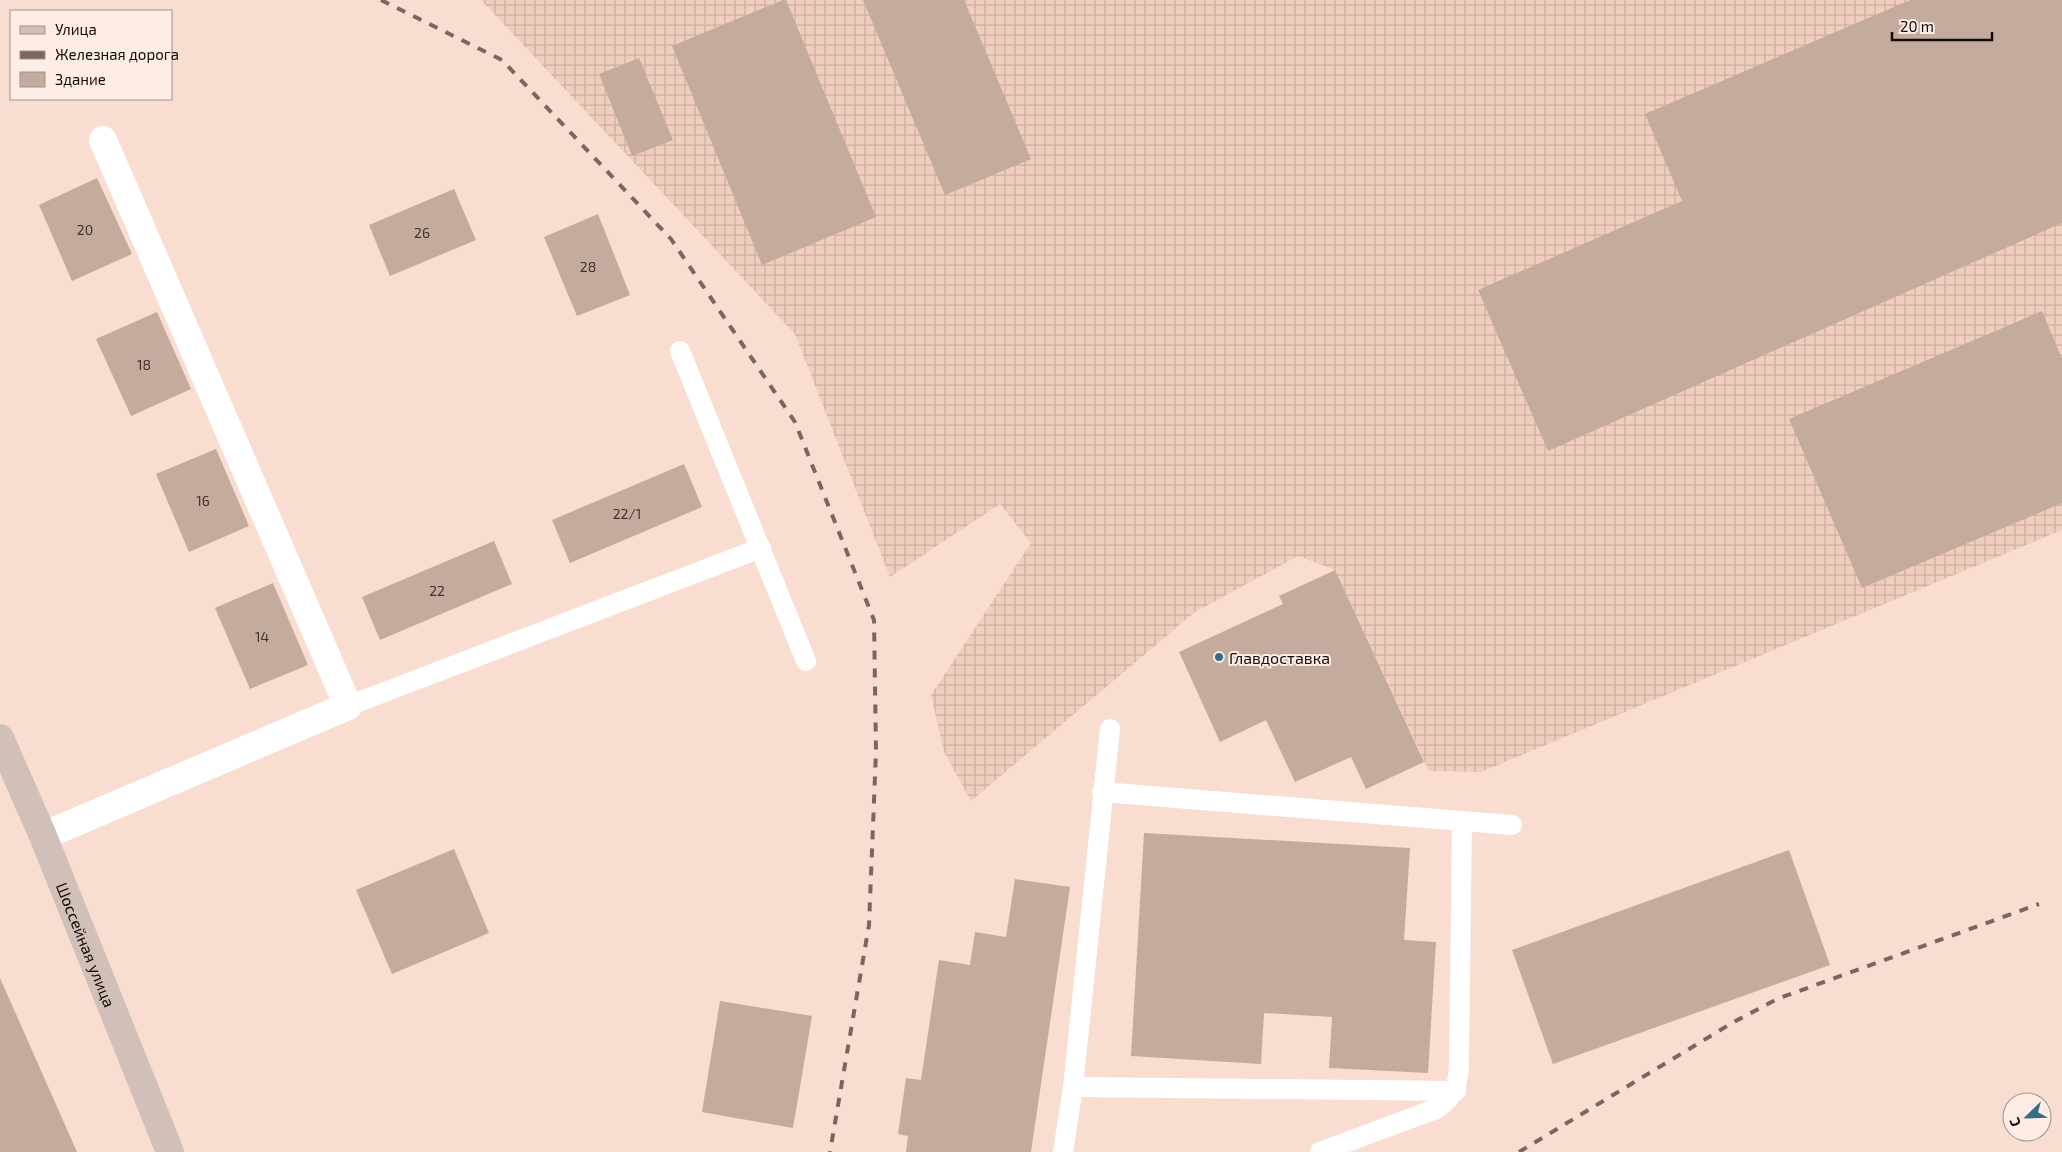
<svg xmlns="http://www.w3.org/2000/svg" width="2062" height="1152" viewBox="0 0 2062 1152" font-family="'Exo 2',sans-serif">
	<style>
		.industrial { fill: url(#industrial-grid) }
		.building { fill: #c4ab9e }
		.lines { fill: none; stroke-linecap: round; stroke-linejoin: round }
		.lane { stroke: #fff; stroke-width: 20 }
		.street { stroke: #fff; stroke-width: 28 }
		.secondary { stroke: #d1c0b8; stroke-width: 28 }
		.rail { stroke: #78675f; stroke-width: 4; stroke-dasharray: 9 9; stroke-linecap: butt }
		.poi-dot { fill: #336d86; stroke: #fdede5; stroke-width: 2 }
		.labels { text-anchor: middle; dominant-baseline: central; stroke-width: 4; stroke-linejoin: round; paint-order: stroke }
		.number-label { font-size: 14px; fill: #3f332d }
		.poi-label { font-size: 16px; fill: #130b07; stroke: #fdede5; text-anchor: start }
		.street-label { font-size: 16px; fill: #130b07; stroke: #fdede5 }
	</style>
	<defs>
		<pattern id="industrial-grid" width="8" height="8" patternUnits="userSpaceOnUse" patternTransform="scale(1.25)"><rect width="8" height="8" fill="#f0cebd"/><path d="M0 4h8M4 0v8" fill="none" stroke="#cdb0a1"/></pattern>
	</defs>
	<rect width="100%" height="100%" fill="#f8ddd0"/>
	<!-- industrial -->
	<path class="industrial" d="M481 0H2062V530L1481 772 1429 771 1335 570 1298 556 1195 612 971 801 944 752 931 695 1031 543 1000 504 890 577 795 334Z"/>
	<!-- building -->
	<g class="building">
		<path d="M783 0H786L876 217 762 265 672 46Z"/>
		<path d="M863 0H964L1031 159 945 195Z"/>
		<path d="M1910 0H2062V223L1548 451 1478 290 1682 201 1645 114Z"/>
		<path d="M639 58 673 140 632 156 599 74Z"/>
		<path d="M97 178 132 254 72 281 39 205Z"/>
		<path d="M454 189 476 240 390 276 369 225Z"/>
		<path d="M598 214 630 295 577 316 544 237Z"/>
		<path d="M2042 311 2062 359V503L1862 588 1789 419Z"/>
		<path d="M157 312 191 389 131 416 96 339Z"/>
		<path d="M216 449 249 526 189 552 156 474Z"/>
		<path d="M684 464 702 507 570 563 552 520Z"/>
		<path d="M494 541 512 584 380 640 362 597Z"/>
		<path d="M1335 570 1424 762 1366 789 1351 757 1295 782 1266 720 1220 742 1179 652 1283 604 1279 596Z"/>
		<path d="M273 583 308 665 250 689 215 608Z"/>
		<path d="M1144 833 1410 848 1404 940 1436 942 1428 1073 1329 1068 1332 1017 1264 1013 1261 1064 1131 1056Z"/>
		<path d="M454 849 489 933 392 974 356 890Z"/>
		<path d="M1789 850 1830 965 1553 1064 1512 950Z"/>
		<path d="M1015 879 1070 887 1031 1152H906L908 1136 898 1134 906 1078 921 1080 939 960 970 965 975 932 1006 937Z"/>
		<path d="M0 978 77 1152H0Z"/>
		<path d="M720 1001 812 1016 793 1128 702 1112Z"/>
	</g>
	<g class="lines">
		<!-- lane -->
		<g class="lane">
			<path d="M680 351 806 661"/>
			<path d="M348 706 761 548"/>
			<path d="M1102 792 1512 825"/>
			<path d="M1073 1087 1456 1091"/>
			<path d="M1063 1152 1073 1087 1110 729"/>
			<path d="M1320 1152 1436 1109C1456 1096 1459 1083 1459 1060L1462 821"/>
		</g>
		<!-- street -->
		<path class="street" d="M43 836 348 706 103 140"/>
		<!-- secondary -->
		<path class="secondary" id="s1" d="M0 738 43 836 170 1152"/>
		<!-- rail -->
		<g class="rail">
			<path d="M381 0 502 60 671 239 795 422 874 620 876 751 869 925 830 1152"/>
			<path d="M1519 1152 1732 1023 1777 999 2039 904"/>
		</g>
	</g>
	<!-- markers -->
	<circle class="poi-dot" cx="1219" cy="657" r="5"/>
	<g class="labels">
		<!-- number labels -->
		<g class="number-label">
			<text x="85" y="229">20</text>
			<text x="422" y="232">26</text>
			<text x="588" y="266">28</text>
			<text x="144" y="364">18</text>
			<text x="203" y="500">16</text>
			<text x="627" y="513">22/1</text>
			<text x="437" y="590">22</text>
			<text x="262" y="636">14</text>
		</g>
		<!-- poi labels -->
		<g class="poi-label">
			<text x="1229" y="657">Главдоставка</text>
		</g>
		<!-- street labels -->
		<g class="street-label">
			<text stroke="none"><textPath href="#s1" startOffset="224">Шоссейная улица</textPath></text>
		</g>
	</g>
	<!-- legend -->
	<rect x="10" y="10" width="162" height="90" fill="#fdede5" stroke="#9f938c"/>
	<rect x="20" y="26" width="25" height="8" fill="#d1c0b8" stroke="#9f938c"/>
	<text x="55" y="35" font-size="15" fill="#130b07">Улица</text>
	<rect x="20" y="51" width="25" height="8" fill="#78675f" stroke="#9f938c"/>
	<text x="55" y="60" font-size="15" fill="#130b07">Железная дорога</text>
	<rect x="20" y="72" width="25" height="15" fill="#c4ab9e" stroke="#9f938c"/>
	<text x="55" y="85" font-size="15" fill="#130b07">Здание</text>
	<!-- north arrow -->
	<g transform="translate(2027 1117) rotate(247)"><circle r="24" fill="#fdede5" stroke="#9f938c"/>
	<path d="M0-4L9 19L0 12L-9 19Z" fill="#336d86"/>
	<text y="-8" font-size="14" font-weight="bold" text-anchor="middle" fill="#130b07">С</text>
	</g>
	<!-- scale -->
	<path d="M1892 32v8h100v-8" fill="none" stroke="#130b07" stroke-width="2.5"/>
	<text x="1900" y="32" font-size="15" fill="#130b07" stroke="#fdede5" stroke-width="4" paint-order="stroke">20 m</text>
</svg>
